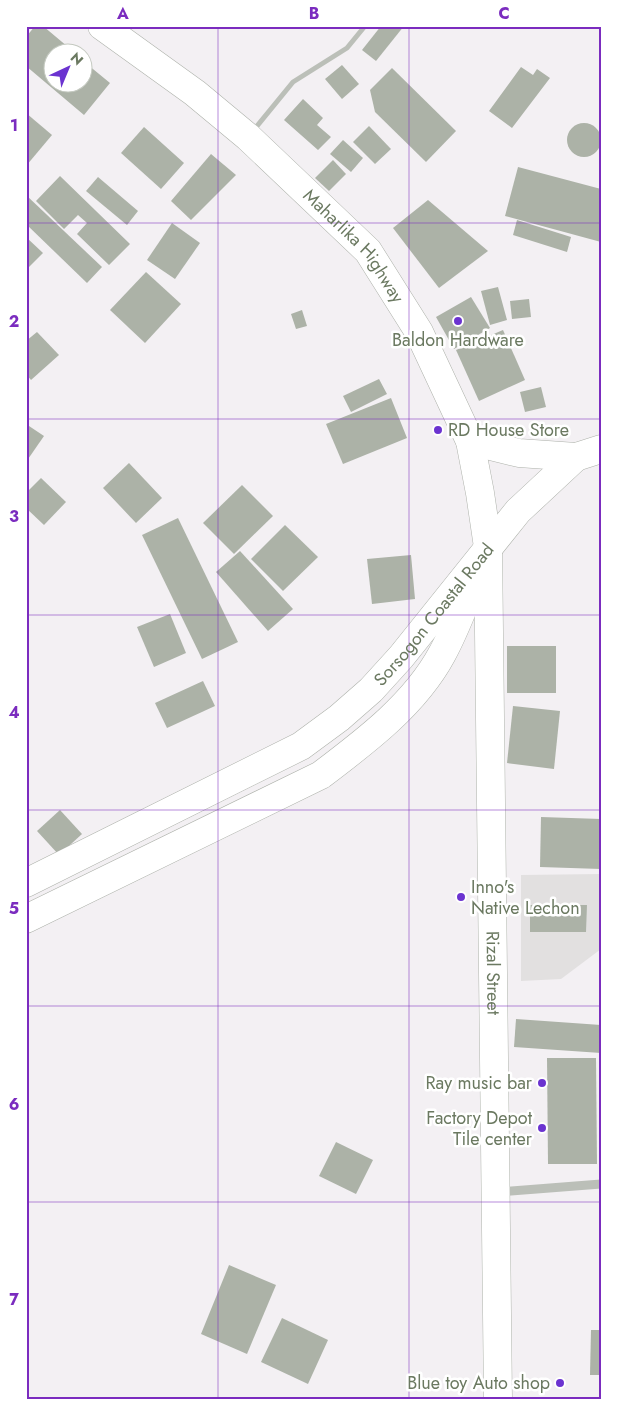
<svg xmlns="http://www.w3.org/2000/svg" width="627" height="1425" viewBox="0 0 627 1425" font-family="Jost,sans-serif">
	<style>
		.built { fill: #e2e0e0 }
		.building { fill: #acb2a7 }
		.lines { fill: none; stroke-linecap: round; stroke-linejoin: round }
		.primary-casing { stroke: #afb4ac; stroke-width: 29 }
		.trunk-casing { stroke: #adb1aa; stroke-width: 29 }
		.minor { stroke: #bbbfb8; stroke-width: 5 }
		.tertiary { stroke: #bbbfb8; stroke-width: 9 }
		.primary { stroke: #fff; stroke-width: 28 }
		.trunk { stroke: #fff; stroke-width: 28 }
		.grid { fill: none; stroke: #7b2cbf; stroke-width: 1; stroke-opacity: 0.55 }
		.poi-dot { fill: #6b33d0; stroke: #fff; stroke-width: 2 }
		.labels { text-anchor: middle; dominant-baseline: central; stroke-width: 5; stroke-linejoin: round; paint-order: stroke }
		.street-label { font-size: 18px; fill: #6b7961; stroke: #fff }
		.poi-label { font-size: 18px; fill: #6b7961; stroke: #fff; text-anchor: end }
		.neatline { fill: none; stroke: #7b2cbf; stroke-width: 2 }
		.grid-label { font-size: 16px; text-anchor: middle; font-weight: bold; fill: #7b2cbf }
	</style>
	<rect width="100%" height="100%" fill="#f3f0f3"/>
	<!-- built -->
	<path class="built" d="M601 874V949L561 979 521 981V875Z"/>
	<!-- building -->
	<g class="building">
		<path d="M35 26H43L74 52H52V82H82V60L110 83 84 115 26 66V37Z"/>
		<path d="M381 26H404L376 61 362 50Z"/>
		<path d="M342 65 359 84 342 99 325 79Z"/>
		<path d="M521 67 533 75 537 69 550 78 512 128 489 111Z"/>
		<path d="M392 68 456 131 426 162 375 112 370 90Z"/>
		<path d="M303 99 323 118 317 125 331 137 318 150 284 120Z"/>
		<path d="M26 113 52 135 26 166Z"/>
		<circle cx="584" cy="140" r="17"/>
		<path d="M369 126 391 149 375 164 353 142Z"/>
		<path d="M144 127 184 163 161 189 121 153Z"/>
		<path d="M343 140 363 158 351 172 330 154Z"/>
		<path d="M211 154 236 175 191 220 171 201Z"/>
		<path d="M333 160 346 174 329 191 315 178Z"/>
		<path d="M518 167 601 189V242L505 216Z"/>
		<path d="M60 176 130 244 109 265 77 234 87 223 78 215 64 229 36 201Z"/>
		<path d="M98 177 138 211 127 225 86 191Z"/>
		<path d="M26 195 102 267 87 283 26 224Z"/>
		<path d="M428 200 488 251 439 288 393 228Z"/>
		<path d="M517 220 571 237 567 252 513 235Z"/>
		<path d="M172 223 200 243 175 279 147 260Z"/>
		<path d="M26 237 43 253 29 267 26 264Z"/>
		<path d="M146 272 181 304 145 343 110 310Z"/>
		<path d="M498 287 507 320 490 325 481 291Z"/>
		<path d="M471 297 490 328 454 349 436 317Z"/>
		<path d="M529 299 531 317 512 319 510 301Z"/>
		<path d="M302 310 307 326 296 329 291 314Z"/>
		<path d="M503 330 525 380 479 401 456 350Z"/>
		<path d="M37 332 59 355 31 380 26 374V341Z"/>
		<path d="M379 379 387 394 351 412 343 396Z"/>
		<path d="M541 387 546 407 525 412 520 392Z"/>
		<path d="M391 398 407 438 343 464 326 424Z"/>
		<path d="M26 424 44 436 26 462Z"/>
		<path d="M129 463 162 498 136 523 103 488Z"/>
		<path d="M41 478 66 502 44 525 26 508V493Z"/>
		<path d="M242 485 273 516 234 554 203 523Z"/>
		<path d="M178 518 238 642 202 659 142 535Z"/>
		<path d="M285 525 318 557 283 591 251 559Z"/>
		<path d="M240 551 293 609 268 631 216 572Z"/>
		<path d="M411 555 415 599 372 604 367 559Z"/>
		<path d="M170 614 186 653 154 667 137 627Z"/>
		<rect x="507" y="646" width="49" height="47"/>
		<path d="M203 681 215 706 167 728 155 703Z"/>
		<path d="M513 706 560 711 554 769 507 763Z"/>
		<path d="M60 810 82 834 59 855 37 831Z"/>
		<path d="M541 817 601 819V869L540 867Z"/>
		<path d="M530 905H587L586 932H530Z"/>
		<path d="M516 1019 601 1025V1053L514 1047Z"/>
		<path d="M547 1058H596L597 1164H548Z"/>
		<path d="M336 1142 373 1160 356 1194 319 1176Z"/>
		<path d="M229 1265 276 1285 247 1354 201 1334Z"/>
		<path d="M282 1318 328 1340 308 1384 261 1362Z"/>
		<path d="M591 1330H601V1375H590Z"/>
	</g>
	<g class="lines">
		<defs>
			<g id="primary">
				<path id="s1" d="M488 547 498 1399"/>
			</g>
			<g id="trunk">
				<path id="s2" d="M102 26 195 93 248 137 368 251 419 332 470 441 480 493 488 547"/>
				<path d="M470 441 519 453 576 457 601 449"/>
				<path id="s3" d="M26 883 301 746 339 718 371 690 401 657 518 511 576 457"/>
				<path d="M26 919 321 775C366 741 415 704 442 654 456 629 465 602 476 576"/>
			</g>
		</defs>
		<!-- primary casing -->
		<use href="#primary" class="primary-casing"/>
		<!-- trunk casing -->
		<use href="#trunk" class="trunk-casing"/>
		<!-- minor -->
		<path class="minor" d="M253 131 293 82 347 48 365 26"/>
		<!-- tertiary -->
		<path class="tertiary" d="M499 1192 601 1184"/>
		<!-- primary -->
		<use href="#primary" class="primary"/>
		<!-- trunk -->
		<use href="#trunk" class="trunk"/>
	</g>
	<!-- grid -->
	<path class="grid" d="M218 26V1399M409 26V1399M26 223H601M26 419H601M26 615H601M26 810H601M26 1006H601M26 1202H601"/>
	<!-- markers -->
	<g class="poi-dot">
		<circle cx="458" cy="321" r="5"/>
		<circle cx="438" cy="430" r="5"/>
		<circle cx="461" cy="897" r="5"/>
		<circle cx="542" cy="1083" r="5"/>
		<circle cx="542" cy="1128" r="5"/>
		<circle cx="560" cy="1383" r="5"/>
	</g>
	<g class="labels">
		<!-- street labels -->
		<g class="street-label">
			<text stroke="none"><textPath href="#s2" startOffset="336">Maharlika Highway</textPath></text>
			<text stroke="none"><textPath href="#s3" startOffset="495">Sorsogon Coastal Road</textPath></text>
			<text stroke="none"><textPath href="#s1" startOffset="426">Rizal Street</textPath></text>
		</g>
		<!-- poi labels -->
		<g class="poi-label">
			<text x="458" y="340" text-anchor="middle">Baldon Hardware</text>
			<text x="448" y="430" text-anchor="start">RD House Store</text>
			<text x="471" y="887" text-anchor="start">Inno's<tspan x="471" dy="21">Native Lechon</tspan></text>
			<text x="532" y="1083">Ray music bar</text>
			<text x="532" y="1118">Factory Depot<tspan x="532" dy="21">Tile center</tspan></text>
			<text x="550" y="1383">Blue toy Auto shop</text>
		</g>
	</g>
	<!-- border -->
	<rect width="627" height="1425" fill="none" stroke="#ffffff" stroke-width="55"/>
	<!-- north arrow -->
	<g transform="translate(68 68) rotate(44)"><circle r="24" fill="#ffffff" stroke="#c4c9c0"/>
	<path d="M0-4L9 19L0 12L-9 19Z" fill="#6b33d0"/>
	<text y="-8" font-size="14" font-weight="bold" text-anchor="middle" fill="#6b7961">N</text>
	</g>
	<rect x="28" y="28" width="572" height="1370" class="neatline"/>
	<g class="grid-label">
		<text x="123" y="19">A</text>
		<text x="314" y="19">B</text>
		<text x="504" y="19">C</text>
		<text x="14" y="131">1</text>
		<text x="14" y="327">2</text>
		<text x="14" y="522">3</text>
		<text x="14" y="718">4</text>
		<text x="14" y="914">5</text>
		<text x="14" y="1110">6</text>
		<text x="14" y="1305">7</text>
	</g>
</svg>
